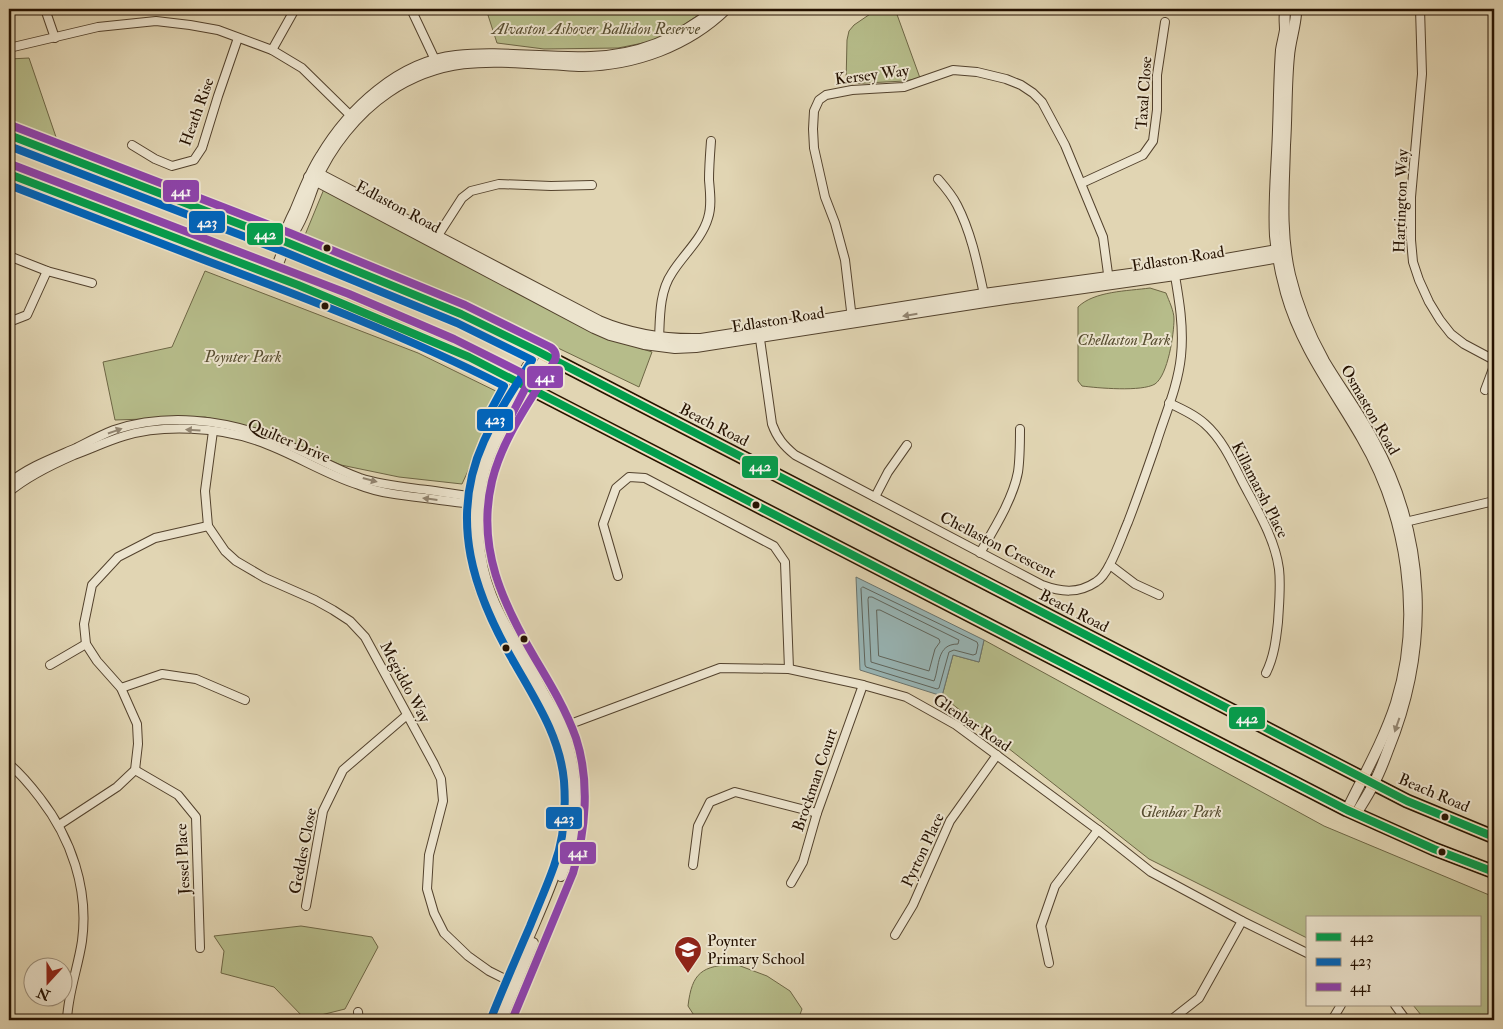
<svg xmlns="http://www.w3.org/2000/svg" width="1503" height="1029" viewBox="0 0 1503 1029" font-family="'IM FELL Double Pica',serif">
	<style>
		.green { fill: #b6bc8a; stroke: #6d6645 }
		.water { fill: #98b6b7; stroke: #6a746e }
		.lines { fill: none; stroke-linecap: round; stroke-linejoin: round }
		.shore { stroke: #5e645c; stroke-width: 1 }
		.minor-casing { stroke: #53422d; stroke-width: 10 }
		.tertiary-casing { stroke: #53422d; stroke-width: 12 }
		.primary-casing { stroke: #241100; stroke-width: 15 }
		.minor { stroke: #ece4ce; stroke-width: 8 }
		.tertiary { stroke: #ece4ce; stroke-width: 10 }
		.primary { stroke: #e0ba7a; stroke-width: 12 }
		.bus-1-casing { stroke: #ece4ce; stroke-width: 11 }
		.bus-2-casing { stroke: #ece4ce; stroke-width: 11 }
		.bus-3-casing { stroke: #ece4ce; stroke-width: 11 }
		.bus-1 { stroke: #029f4d; stroke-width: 8 }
		.bus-2 { stroke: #0065bd; stroke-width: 8 }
		.bus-3 { stroke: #8e44ad; stroke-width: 8 }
		.oneway { fill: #928571 }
		.bus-dot { fill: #241100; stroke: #ece4ce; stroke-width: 2 }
		.labels { text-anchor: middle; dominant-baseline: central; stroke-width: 4; stroke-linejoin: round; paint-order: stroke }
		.park-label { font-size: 16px; font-style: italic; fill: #574d30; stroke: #ece4ce }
		.street-label { font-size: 16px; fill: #241100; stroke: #ece4ce }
		.poi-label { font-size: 16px; fill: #241100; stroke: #ece4ce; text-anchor: start }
		.line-badge { stroke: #ece4ce; stroke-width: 2 }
		.badge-label { font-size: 14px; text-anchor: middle; font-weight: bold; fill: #fff }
	</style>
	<rect width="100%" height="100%" fill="#e1d5b3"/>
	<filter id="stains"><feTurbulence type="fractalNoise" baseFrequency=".004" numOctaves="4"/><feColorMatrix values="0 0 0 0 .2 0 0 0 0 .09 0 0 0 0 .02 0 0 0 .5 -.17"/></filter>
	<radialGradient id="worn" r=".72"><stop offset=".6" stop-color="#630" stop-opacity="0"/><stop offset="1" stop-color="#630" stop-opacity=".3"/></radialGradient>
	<!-- green -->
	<g class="green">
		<path d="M486 9H707L663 39 618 48 544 49 497 43Z"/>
		<path d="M881 9H895L920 78 905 81 846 84 847 40 849 31 854 25 876 10Z"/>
		<path d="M29 58 57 140 9 121V59Z"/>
		<path d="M324 189 602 336 652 352 639 387 454 298 305 235Z"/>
		<path d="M205 271 418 353 506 396 473 460 462 484 399 477 341 465 247 427 205 417 115 420 103 362 172 347Z"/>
		<path d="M1150 288 1166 293C1169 301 1174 311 1174 319 1174 334 1168 375 1155 384 1142 392 1097 388 1082 386L1078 381V307C1094 291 1128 291 1150 288Z"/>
		<path d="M984 640 1324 826 1494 897V1020H1425L1413 1005H1479V918H1307V938L1149 859 942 696 953 655 979 662Z"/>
		<path d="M301 926 372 937 378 947 345 1009 305 1019 274 987 221 973 224 951 214 936Z"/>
		<path d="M735 964 767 976 790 991 802 1009 798 1020H697L688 1006C692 972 702 966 735 964Z"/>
	</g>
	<!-- water -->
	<path class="water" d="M856 577 984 640 979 662 953 655 942 696 860 670Z"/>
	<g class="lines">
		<!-- shore -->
		<g class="shore">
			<path d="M863 587 977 642 978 645 976 654 973 655 954 650 949 652 939 688 937 689 866 667 865 665 861 589Z"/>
			<path d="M869 597H872L959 640 958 644C936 644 940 666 934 681L871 662 868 600Z"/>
			<path d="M877 610H880L939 639 940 642 935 649 929 671 879 656Z"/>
		</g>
		<defs>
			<g id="minor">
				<path d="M45 9 55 38"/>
				<path d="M411 9 437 64"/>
				<path d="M1420 9 1422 74 1411 197V240L1413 262 1419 280 1429 302 1440 320 1451 334 1464 344 1494 360"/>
				<path d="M9 48 98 27 156 21 190 25 218 30 272 50 302 68 354 119"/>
				<path d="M272 50 295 9"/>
				<path d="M132 145 155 159 172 166 194 160 202 148 218 96 238 38"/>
				<path d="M938 179C945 187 952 195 957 205 972 234 978 267 985 299"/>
				<path d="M1082 183 1143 155 1153 141 1157 110V75L1165 22"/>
				<path d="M435 240 462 198 471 191 499 184 551 186 592 185"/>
				<path d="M9 256 47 271 92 283"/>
				<path d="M852 319 845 260 835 223 825 197 814 148 813 129 814 111 819 100 826 95 852 90 904 87 953 70 977 72 1006 79 1021 85 1033 93 1042 102 1065 145 1103 237 1109 281"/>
				<path d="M9 322 27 315 47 271"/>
				<path d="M759 332 772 424C777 438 784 446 795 455L1042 585C1061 592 1078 594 1096 582 1101 579 1107 570 1110 564 1117 551 1122 536 1128 522 1138 496 1147 470 1156 444 1165 415 1178 386 1181 356 1184 327 1179 299 1174 270"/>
				<path d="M659 340C660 318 659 292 672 273 683 255 702 239 708 218 712 206 710 192 709 180 709 167 710 154 711 141"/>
				<path d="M1485 390 1494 366"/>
				<path d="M1169 403C1182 409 1195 415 1205 424 1222 439 1232 461 1242 481 1256 508 1275 538 1279 569 1281 586 1279 604 1278 622 1276 640 1274 657 1266 673"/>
				<path d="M213 431 205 491 208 526 225 551 236 561 265 578 315 600 333 610 350 621 365 637 434 764 441 779 443 801 429 855 427 889 434 913 444 933 468 956 489 971 513 983"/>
				<path d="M9 483C28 467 53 458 76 448 88 442 101 435 114 430 165 413 224 419 273 439 303 450 330 467 360 478 381 485 404 487 427 490 443 492 459 495 476 497"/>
				<path d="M9 492C28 476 51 465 74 455 91 449 107 441 124 436 162 424 220 427 258 441 293 453 324 474 359 485 382 494 408 496 433 499 447 501 461 503 474 504"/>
				<path d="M875 497 888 472 907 445"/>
				<path d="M1401 523 1494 501"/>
				<path d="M980 553C994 529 1013 499 1018 472 1020 458 1020 443 1020 429"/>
				<path d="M1110 565 1135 584 1159 595"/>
				<path d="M618 576 603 524 616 488 629 477 645 478 774 546 785 562 789 669"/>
				<path d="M50 665 86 644"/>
				<path d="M121 688 162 674 196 679 245 700"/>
				<path d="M557 729 720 668 789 669 863 685 906 697 956 725 1098 830 1151 872 1242 921 1307 953"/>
				<path d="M9 764C21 774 30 785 40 798 71 838 89 889 82 941 78 968 68 993 67 1020"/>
				<path d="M135 770 178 795 196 817 200 948"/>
				<path d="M59 825 117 787 135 770 138 744 137 724 121 688 97 661 86 644 84 624 92 585 118 557 155 538 208 526"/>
				<path d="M693 865 698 826 710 802 735 792 817 813"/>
				<path d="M791 883 803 862 817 813 863 685"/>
				<path d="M306 906 323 811 343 770 407 715"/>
				<path d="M895 935 913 905 950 821 997 755"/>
				<path d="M1049 963 1041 926 1055 886 1098 830"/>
				<path d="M1395 1005 1406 1020"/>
				<path d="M358 1012 359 1020"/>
				<path d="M1171 1020 1199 998 1242 921"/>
				<path d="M1332 1020 1341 1005"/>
			</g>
			<g id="tertiary">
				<path d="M1285 13C1284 18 1285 24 1285 30 1284 37 1282 43 1281 50 1279 77 1279 104 1278 130 1277 165 1273 201 1275 236 1277 255 1281 275 1286 293 1301 347 1335 391 1362 438 1407 515 1423 617 1396 703 1384 740 1364 775 1347 810"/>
				<path d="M1296 14C1295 28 1290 42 1289 56 1286 85 1287 115 1285 145 1284 188 1280 232 1290 275 1297 305 1309 334 1324 361 1340 388 1359 413 1373 440 1427 538 1430 647 1388 750 1384 761 1379 774 1373 785 1368 795 1362 804 1356 814"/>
				<path d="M313 171 599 321C632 335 665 340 701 339L984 294 1174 268 1277 250H1285"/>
				<path d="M309 177 594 328 610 335 644 344 675 348 696 347 985 302 1175 275 1286 256"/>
				<path d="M286 242C301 226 307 202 315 182 330 147 357 113 388 92 440 57 485 60 544 64 557 64 570 66 582 66 635 65 688 46 726 9"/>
				<path d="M274 275C277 264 283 254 285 243 286 239 285 235 286 232 288 225 292 217 295 211 303 192 310 173 321 156 349 109 399 62 456 56 501 51 546 59 591 57 638 56 680 38 716 9"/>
				<path d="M546 356C523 395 492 434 482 480 474 516 477 560 491 595 503 626 523 655 539 685 546 699 556 713 562 728 580 774 579 831 561 876"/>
				<path d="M493 1020C506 986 522 953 536 920 552 882 569 845 567 804 566 783 564 760 557 740 548 714 533 690 519 666 504 639 487 611 478 581 467 545 467 501 478 465 491 424 515 387 537 351"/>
				<path d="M501 1020 533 943"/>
			</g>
			<g id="primary">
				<path d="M9 135 286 242 461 314 537 351 1374 784 1407 801 1494 837"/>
				<path d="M9 174C163 233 318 289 469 357L1347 810 1434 849 1494 872"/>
			</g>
		</defs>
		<!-- minor casing -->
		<use href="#minor" class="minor-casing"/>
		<!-- tertiary casing -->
		<use href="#tertiary" class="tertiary-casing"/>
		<!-- primary casing -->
		<use href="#primary" class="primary-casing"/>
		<!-- minor -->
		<use href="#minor" class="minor"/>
		<!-- tertiary -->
		<use href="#tertiary" class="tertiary"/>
		<!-- primary -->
		<use href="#primary" class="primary"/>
		<defs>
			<g id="bus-1">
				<path d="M9 135 286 242 461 314 537 351 1407 801 1494 837"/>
				<path d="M9 174 298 285 469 357 1347 810 1434 849 1494 872"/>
			</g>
			<g id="bus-2">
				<path d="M9 146 282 251 457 323 532 360C515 387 497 413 484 441 448 520 474 594 515 664 536 701 560 737 564 781 566 809 564 840 554 866 547 886 538 906 530 926 517 956 504 986 492 1016"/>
				<path d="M9 185C75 210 141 235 207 261 308 299 408 337 504 386L491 410"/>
			</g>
			<g id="bus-3">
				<path d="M13 126 290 233 465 305 550 347C555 350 557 355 555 360 532 399 503 436 492 481 476 548 503 604 536 660 551 685 566 710 576 738 590 781 586 830 573 873L512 1020"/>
				<path d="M13 165 349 294 454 339 522 373 526 378 527 385 509 420"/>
			</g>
		</defs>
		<!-- bus-1 casing -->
		<use href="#bus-1" class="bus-1-casing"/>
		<!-- bus-2 casing -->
		<use href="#bus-2" class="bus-2-casing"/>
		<!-- bus-3 casing -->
		<use href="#bus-3" class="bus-3-casing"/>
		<!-- bus-1 -->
		<use href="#bus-1" class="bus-1"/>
		<!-- bus-2 -->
		<use href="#bus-2" class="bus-2"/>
		<!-- bus-3 -->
		<use href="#bus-3" class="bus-3"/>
	</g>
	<!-- one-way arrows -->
	<defs><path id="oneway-solid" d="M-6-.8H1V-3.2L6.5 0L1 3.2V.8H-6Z" transform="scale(1.25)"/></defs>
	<g class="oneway">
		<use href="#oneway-solid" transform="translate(910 315) rotate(171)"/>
		<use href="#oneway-solid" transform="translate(193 430) rotate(-176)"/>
		<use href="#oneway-solid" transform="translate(115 431) rotate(-19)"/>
		<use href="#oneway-solid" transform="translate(370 480) rotate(15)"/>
		<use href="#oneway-solid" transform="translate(430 499) rotate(-173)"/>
		<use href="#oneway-solid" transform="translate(1397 725) rotate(109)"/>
	</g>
	<!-- icons -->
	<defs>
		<symbol id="school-pin" viewBox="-11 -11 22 30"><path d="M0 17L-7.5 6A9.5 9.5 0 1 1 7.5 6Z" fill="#8f2418" stroke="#ece4ce"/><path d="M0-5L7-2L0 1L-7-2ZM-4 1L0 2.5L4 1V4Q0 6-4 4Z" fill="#fff"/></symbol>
	</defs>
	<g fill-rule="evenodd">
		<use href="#school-pin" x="672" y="934" width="32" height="43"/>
	</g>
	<!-- markers -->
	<g class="bus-dot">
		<circle cx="327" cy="248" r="4.5"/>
		<circle cx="325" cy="306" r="4.5"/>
		<circle cx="756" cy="505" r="4.5"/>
		<circle cx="524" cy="639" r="4.5"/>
		<circle cx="506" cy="648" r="4.5"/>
		<circle cx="1445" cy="817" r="4.5"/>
		<circle cx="1442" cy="852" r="4.5"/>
	</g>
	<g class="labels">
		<!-- park labels -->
		<g class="park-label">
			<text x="596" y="29">Alvaston Ashover Ballidon Reserve</text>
			<text x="1124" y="340">Chellaston Park</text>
			<text x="243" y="357">Poynter Park</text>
			<text x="1181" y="812">Glenbar Park</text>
		</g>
		<!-- street labels -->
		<g class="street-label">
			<text transform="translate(872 75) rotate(-7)">Kersey Way</text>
			<text transform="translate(1144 93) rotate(-86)">Taxal Close</text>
			<text transform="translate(197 112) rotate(-70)">Heath Rise</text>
			<text transform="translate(1401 201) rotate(-88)">Hartington Way</text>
			<text transform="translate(398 207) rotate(28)">Edlaston Road</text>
			<text transform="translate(1178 259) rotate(-9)">Edlaston Road</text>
			<text transform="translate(778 320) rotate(-9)">Edlaston Road</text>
			<text transform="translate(1370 410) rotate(60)">Osmaston Road</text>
			<text transform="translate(714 425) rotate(27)">Beach Road</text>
			<text transform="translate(289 441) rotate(23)">Quilter Drive</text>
			<text transform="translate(1260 490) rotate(63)">Killamarsh Place</text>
			<text transform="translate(998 545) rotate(27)">Chellaston Crescent</text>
			<text transform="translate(1074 611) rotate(27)">Beach Road</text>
			<text transform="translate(405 682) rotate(62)">Megiddo Way</text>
			<text transform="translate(972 723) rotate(34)">Glenbar Road</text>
			<text transform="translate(815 780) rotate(-71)">Brockman Court</text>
			<text transform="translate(1434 793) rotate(23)">Beach Road</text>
			<text transform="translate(923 850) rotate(-65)">Pyrton Place</text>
			<text transform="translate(303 851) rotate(-79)">Geddes Close</text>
			<text transform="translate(183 859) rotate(-93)">Jessel Place</text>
		</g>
		<!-- poi labels -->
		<g class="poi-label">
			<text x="707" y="941">Poynter<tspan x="707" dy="18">Primary School</tspan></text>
		</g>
	</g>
	<g class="line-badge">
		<rect x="162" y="179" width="38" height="24" rx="5" fill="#8e44ad"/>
		<rect x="188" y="210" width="38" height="24" rx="5" fill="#0065bd"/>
		<rect x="246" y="222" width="38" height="24" rx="5" fill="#029f4d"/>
		<rect x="526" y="365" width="38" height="24" rx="5" fill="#8e44ad"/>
		<rect x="476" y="408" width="38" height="24" rx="5" fill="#0065bd"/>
		<rect x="741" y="455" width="38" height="24" rx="5" fill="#029f4d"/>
		<rect x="1228" y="706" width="38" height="24" rx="5" fill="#029f4d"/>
		<rect x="545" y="806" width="38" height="24" rx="5" fill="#0065bd"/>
		<rect x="559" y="841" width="38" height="24" rx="5" fill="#8e44ad"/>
	</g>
	<g class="badge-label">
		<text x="181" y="196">441</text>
		<text x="207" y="227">423</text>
		<text x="265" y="239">442</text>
		<text x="545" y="382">441</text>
		<text x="495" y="424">423</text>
		<text x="760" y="471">442</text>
		<text x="1247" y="723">442</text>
		<text x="564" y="823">423</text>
		<text x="578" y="857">441</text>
	</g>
	<!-- margin -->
	<rect width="1503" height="1029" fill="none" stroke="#e1d5b3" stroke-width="30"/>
	<rect x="10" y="10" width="1483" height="1009" fill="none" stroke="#241100" stroke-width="2.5"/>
	<rect x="15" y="15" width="1473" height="999" fill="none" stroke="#241100"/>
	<!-- legend -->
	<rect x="1306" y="916" width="175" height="90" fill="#ece4ce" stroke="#9c907c"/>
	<rect x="1316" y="933" width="25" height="8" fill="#029f4d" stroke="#9c907c"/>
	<text x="1350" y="942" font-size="15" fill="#241100">442</text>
	<rect x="1316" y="958" width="25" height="8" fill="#0065bd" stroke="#9c907c"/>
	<text x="1350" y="966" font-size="15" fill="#241100">423</text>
	<rect x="1316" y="983" width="25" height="8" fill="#8e44ad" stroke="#9c907c"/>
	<text x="1350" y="992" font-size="15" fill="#241100">441</text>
	<!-- north arrow -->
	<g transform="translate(48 982) rotate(201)"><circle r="24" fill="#ece4ce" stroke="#9c907c"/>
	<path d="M0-4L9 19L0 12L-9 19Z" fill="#8f2418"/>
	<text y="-8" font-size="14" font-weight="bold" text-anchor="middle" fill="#241100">N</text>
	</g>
	<rect width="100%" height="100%" filter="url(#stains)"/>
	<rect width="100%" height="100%" fill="url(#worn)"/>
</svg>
